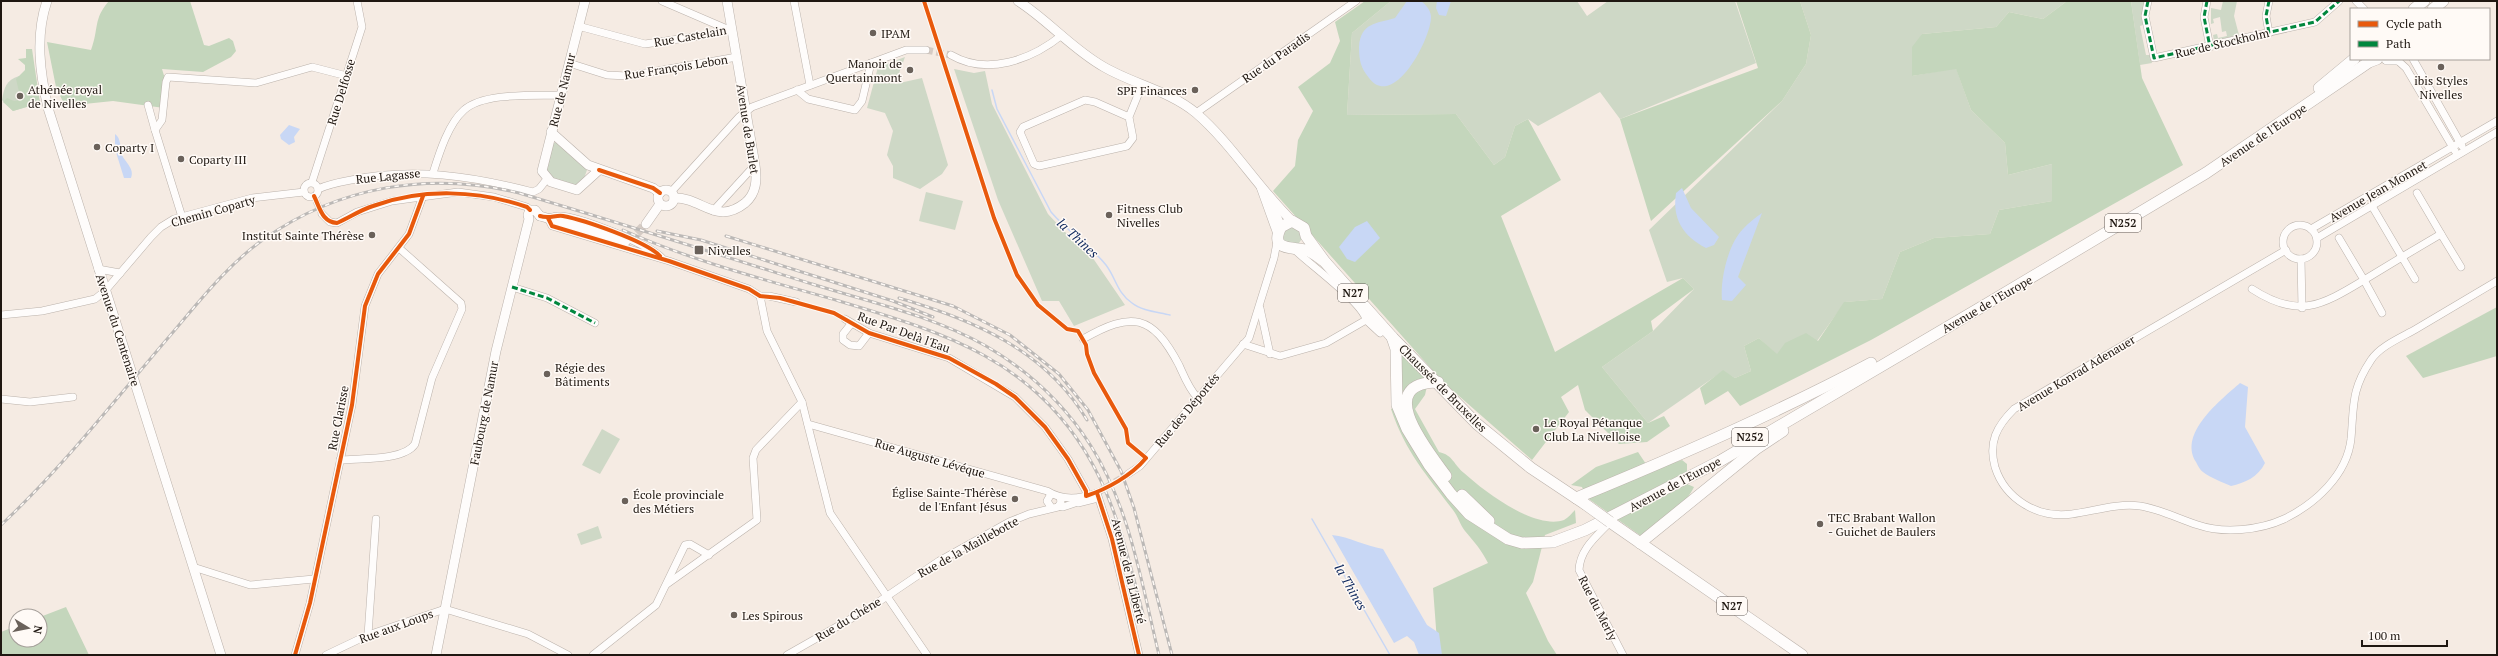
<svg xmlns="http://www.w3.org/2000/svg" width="2498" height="656" viewBox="0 0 2498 656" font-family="'PT Serif',serif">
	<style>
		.green { fill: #ced8c6 }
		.forest { fill: #c4d6bc }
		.water { fill: #c8d7f5 }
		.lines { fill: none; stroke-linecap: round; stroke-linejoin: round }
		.stream { stroke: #c8d7f5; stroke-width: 1.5 }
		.street-tunnel { stroke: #d5cbc4; stroke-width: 7; stroke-dasharray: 7 3.5; stroke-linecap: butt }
		.secondary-tunnel { stroke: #d5cbc4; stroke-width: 9; stroke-dasharray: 9 4.5; stroke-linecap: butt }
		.street-casing { stroke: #bbb2ab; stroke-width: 8 }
		.secondary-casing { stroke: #bbb2ab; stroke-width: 10 }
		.primary-casing { stroke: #bbb2ab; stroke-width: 12 }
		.street { stroke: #fefcfb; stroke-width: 7 }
		.secondary { stroke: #fefcfb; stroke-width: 9 }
		.primary { stroke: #fefcfb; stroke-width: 11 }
		.rail-casing { stroke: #bbb8b6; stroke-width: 3 }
		.rail { stroke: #fffaf6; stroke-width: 1.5; stroke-dasharray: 4.5; stroke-linecap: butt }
		.primary-bridge-casing { stroke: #bbb2ab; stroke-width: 12; stroke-linecap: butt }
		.primary-bridge { stroke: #fefcfb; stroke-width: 11 }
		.quiet { stroke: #00873e; stroke-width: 3; stroke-dasharray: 6 3; stroke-linecap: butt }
		.cycleway-casing { stroke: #fffaf6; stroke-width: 6 }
		.cycleway { stroke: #e8590c; stroke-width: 4 }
		.poi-dot { fill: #6a615a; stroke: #fffaf6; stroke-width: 1.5 }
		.labels { text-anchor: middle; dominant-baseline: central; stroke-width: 3; stroke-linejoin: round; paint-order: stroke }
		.shield { fill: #fffaf6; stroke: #625b56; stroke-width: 1 }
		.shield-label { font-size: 11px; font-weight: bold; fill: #1f1711 }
		.poi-label { font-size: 12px; fill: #1f1711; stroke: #fffaf6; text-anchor: start }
		.street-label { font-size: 12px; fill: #1f1711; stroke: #fffaf6 }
		.water-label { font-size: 13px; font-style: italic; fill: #0d275d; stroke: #fffaf6 }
	</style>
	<rect width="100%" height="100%" fill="#f5ebe3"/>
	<!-- green -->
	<g class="green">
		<path d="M1391 1H1577L1587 16 1608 1H1735L1756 63 1620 119 1600 92 1538 126 1528 119 1515 126 1505 157 1494 165 1456 114 1347 115 1352 33Z"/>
		<path d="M1800 1H2067L2043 19 2009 12 1996 27 1922 34 1912 76 1956 68 1971 110 2005 143 2008 175 2052 164V201L1999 210 1990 234 1934 238 1900 252 1882 299 1845 302 1817 341 1777 355 1759 338 1744 346 1751 371 1735 378 1723 371 1648 423 1602 367 1653 331 1694 289 1683 278 1667 282 1649 230 1782 101 1806 64 1811 35Z"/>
		<path d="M2131 1H2145L2143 25 2140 26 2146 55H2150L2152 63 2140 65Z"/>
		<path d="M2223 1H2237L2234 16 2239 35 2214 41 2213 35 2217 34 2218 38 2227 36 2226 31 2222 32 2220 17 2213 19 2214 23 2211 24V8L2221 10Z"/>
		<path d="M905 57 895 84 922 78 948 165 942 174 920 189 893 178V166L887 155 893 131 885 113 867 108 878 67Z"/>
		<path d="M954 69 974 73 985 71 992 104 1048 214 1067 234 1086 248 1125 305 1074 326 1059 301H1042L998 200Z"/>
		<path d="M19 76 35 78 40 103 13 111 2 100C4 88 6 80 19 76Z"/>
		<path d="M559 142 587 170 583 181 576 185 547 176 545 172 553 143Z"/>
		<path d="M926 192 963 201 955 230 919 221Z"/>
		<path d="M1298 226 1303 237 1297 246 1284 243 1282 233 1284 228Z"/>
		<path d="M602 429 620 439 600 474 582 465Z"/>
		<path d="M598 526 602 538 581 545 577 534Z"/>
	</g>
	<!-- forest -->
	<g class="forest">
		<path d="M109 1H190L204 45 209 46 229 38 233 41 236 51 231 57 203 72 162 69 166 82 164 108 113 101 65 106 56 87 47 42 91 50C99 29 93 19 109 1Z"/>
		<path d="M1365 1H1391L1352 33 1347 115 1456 114 1494 165 1505 157 1515 126 1528 119 1561 180 1501 216 1555 352 1683 278 1694 289 1651 321 1653 331 1602 367 1648 423 1664 416 1670 426 1647 442 1619 444 1585 410 1578 385 1561 397 1569 412 1532 460 1443 382 1273 191 1295 166 1298 140 1313 111 1298 87 1330 63 1340 41 1335 22Z"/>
		<path d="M1736 1H1800L1811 35 1806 64 1782 101 1651 221 1620 119 1758 68Z"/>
		<path d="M2067 1H2131L2142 78 2183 165 1871 340 1740 406 1728 391 1705 405 1700 388 1723 370 1735 378 1751 371 1744 346 1759 338 1777 354 1785 343 1806 333 1818 341 1844 302 1882 299 1900 252 1934 238 1990 234 1999 210 2052 201V164L2008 175 2005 143 1971 110 1956 69 1912 76V47L1922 34 1996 27 2009 12 2043 19Z"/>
		<path d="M26 49H32L40 103 13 111 3 102 7 98 14 101 21 100 16 79 25 70V65L18 59 26 58Z"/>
		<path d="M2497 307V356L2423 378 2406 356Z"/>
		<path d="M1399 351 1427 379 1413 382 1400 398Z"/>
		<path d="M1427 386 1425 395 1415 409 1439 452C1453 455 1454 465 1464 473 1485 492 1535 530 1564 520 1568 518 1572 513 1575 510L1576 523 1545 535 1533 582 1526 593 1548 641 1557 655H1438L1433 588 1488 563C1480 548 1476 544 1465 531 1460 525 1458 516 1453 510 1426 474 1406 453 1391 409L1416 390Z"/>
		<path d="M1638 452 1650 470 1682 460 1687 464V484L1694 487C1684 508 1659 522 1641 536L1586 497 1582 487 1571 485 1596 467Z"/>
		<path d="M66 607 89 655H1V632L16 626V640H40V617Z"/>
	</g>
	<!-- water -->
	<g class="water">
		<path d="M1407 1H1421C1426 5 1430 9 1431 16 1432 37 1394 111 1369 78 1361 68 1359 61 1359 47 1361 22 1376 24 1395 18Z"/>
		<path d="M1437 1H1451L1446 16 1439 15 1436 8Z"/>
		<path d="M289 125 300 129 294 137 295 142 289 145 281 139 280 135Z"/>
		<path d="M115 134C121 138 120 147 122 155 125 162 135 169 131 178H124L115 149Z"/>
		<path d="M1682 188 1691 208 1719 237 1714 245 1706 248C1683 236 1672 219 1676 193Z"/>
		<path d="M1762 213 1738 277 1746 285 1732 301 1722 300C1720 280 1728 244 1743 229 1748 223 1755 218 1762 213Z"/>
		<path d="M1367 221 1380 238 1355 262 1347 259 1339 247 1355 227Z"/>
		<path d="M2240 383 2248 387 2245 427 2265 463C2258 477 2245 483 2231 486 2222 482 2211 478 2203 472 2200 470 2198 466 2196 462 2178 433 2221 400 2240 383Z"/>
		<path d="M1332 535C1350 537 1365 546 1383 549L1427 625 1439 633 1442 655H1419L1414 642 1407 636 1394 643Z"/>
	</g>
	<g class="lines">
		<!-- stream -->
		<g class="stream">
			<path d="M992 90 997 109 1051 212C1068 232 1090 245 1106 265 1116 278 1117 293 1132 303 1142 311 1158 312 1170 315"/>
			<path d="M1312 519 1390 655"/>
		</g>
		<!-- street-tunnel -->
		<g class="street-tunnel">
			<path d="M926 50 951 55"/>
			<path d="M316 201 322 214"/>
			<path d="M1097 493 1128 474"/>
		</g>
		<!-- secondary-tunnel -->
		<path class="secondary-tunnel" d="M626 241 633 237 646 224"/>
		<defs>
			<g id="street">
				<path d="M662 1 727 29"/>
				<path d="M794 1 810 85"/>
				<path d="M2148 1 2145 16 2154 58 2315 22 2339 1"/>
				<path d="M2207 1 2204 17 2210 47"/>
				<path d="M2356 1 2364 9"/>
				<path d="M578 26 645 44 706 35 732 28"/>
				<path d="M2269 33 2266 16 2269 1"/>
				<path d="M951 55C987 76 1031 60 1062 35"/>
				<path d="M2396 59 2406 68 2455 151"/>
				<path d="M2413 59 2462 146"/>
				<path d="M569 63 607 75 628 76 737 57"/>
				<path d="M797 90 808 99 855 110 862 101 871 63"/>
				<path d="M148 105 155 130"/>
				<path d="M1196 113 1356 1"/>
				<path d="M1129 117 1095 102 1085 100 1023 127 1020 132 1034 164 1039 166 1127 146 1133 138 1129 117 1142 85"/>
				<path d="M433 173C439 154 448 124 464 110 484 92 535 96 560 95"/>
				<path d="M312 182 362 27 357 1"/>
				<circle cx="311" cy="190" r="7"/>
				<path d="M318 189C329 184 340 182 351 180 413 167 473 176 533 192L539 189 547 179"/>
				<path d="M671 192 739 117 752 107 906 50H926"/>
				<path d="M2417 193 2441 234"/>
				<path d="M2372 206 2402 257 2441 234 2461 267"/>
				<path d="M713 211 755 165"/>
				<path d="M322 214 330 222 337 223 357 212 392 201 458 192 494 197 527 207 530 210"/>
				<path d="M182 217 155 130 162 120 166 82 168 77 256 83 312 67 347 76"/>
				<circle cx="2300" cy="242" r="17"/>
				<path d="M2311 229 2497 121"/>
				<path d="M2317 238 2497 132"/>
				<path d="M1295 250C1309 264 1363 303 1366 320"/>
				<path d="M2286 250 2014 409C1997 426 1988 442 1995 467 2005 499 2038 519 2072 514 2094 511 2117 503 2140 506 2160 509 2179 519 2198 525 2224 534 2260 530 2284 519 2315 504 2347 475 2351 439 2354 405 2351 390 2371 360 2380 346 2402 337 2416 329 2443 313 2470 297 2497 281"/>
				<path d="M663 259C651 245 575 214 557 216 554 216 551 218 548 218L552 226 669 261 749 289 760 296 767 331 802 402 830 513 927 655"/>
				<path d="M2301 259 2302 308"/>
				<path d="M98 269 120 273"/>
				<path d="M512 287 547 298 595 323"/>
				<path d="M2252 289C2298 319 2321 306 2364 280L2339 238"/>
				<path d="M760 296H769L796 302"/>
				<path d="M1260 308 1270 354"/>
				<path d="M2382 313 2364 280 2402 257 2415 279"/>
				<path d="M1 315 42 311 95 299 105 291 151 237 161 227 174 219 252 198 304 192"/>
				<path d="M845 319 869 333 949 358 1015 397 1045 427 1068 459 1086 491V496"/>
				<path d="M1366 320 1380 333"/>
				<path d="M851 324 843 334V340L850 345 859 346 869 333"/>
				<path d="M1083 339C1132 311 1152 314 1179 365 1184 376 1189 389 1197 397"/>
				<path d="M1243 344 1280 356 1326 343 1366 320"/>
				<path d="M1 399 30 402 73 397"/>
				<path d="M808 424 1047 491C1063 501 1079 499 1097 493"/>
				<path d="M340 460C360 458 404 461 415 444L432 378 462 309 461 303 399 248"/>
				<path d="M1128 474 1140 466 1249 338 1274 258 1278 237 1260 187"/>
				<path d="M1097 493 1112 539 1139 655"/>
				<path d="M1078 503 1094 499 1097 493"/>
				<path d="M1059 506 1063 507 1081 501"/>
				<path d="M1051 507 1047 501 1051 494"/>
				<path d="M1610 522C1596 537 1580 549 1579 570L1623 655"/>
				<path d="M193 567 250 585 314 579"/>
				<path d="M667 584 757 520 753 458 756 450 802 402"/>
				<path d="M368 635 376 519"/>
				<path d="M295 655 310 603 352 405 365 306 378 274 409 234 423 196"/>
				<path d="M326 655 368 635 445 609 528 634 568 655"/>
				<path d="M593 655 656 605 685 545 690 544 709 555"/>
				<path d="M787 655 868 609 939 561 1009 522 1029 514 1058 507 1061 502 1060 497"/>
			</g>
			<g id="secondary">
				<path d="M47 1C35 36 40 73 48 108L221 655"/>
				<path d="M585 1 542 171 551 182 577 190 599 170"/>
				<path d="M1018 1C1048 20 1072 49 1104 67 1133 84 1170 91 1196 113 1232 144 1258 188 1292 221"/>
				<path d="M551 132 588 165 653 188 660 193"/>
				<circle cx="666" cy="198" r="8"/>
				<path d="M674 198C702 197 716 226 745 203 757 193 757 179 755 165L727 1"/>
				<path d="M1270 202 1281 227"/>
				<path d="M540 216 626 241"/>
				<path d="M646 224 660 204"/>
				<path d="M436 655 496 351 529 219 528 215 530 210H535L540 216"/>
			</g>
			<g id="primary">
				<path d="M2414 9 2424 1"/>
				<path d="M2433 9 2443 1"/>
				<path d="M2387 59H2397"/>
				<path d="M2319 88 2354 59"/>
				<path d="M1325 262C1320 258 1315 254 1309 251 1296 246 1268 253 1281 227L1292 221 1304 228 1306 236 1325 262 1392 337 1477 424 1531 468 1585 504"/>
				<path d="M1392 337 1396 349 1397 405 1407 429 1429 465 1451 494 1469 514 1508 539 1522 543 1553 542 1585 530 1720 461 1985 305 2206 173 2369 62 2377 59"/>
				<path d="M1438 382C1372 383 1427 450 1446 476"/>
				<path d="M1462 495 1489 521"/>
				<path d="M1576 498C1676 457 1775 414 1871 363"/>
				<path d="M1610 522 1802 655"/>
				<path d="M1640 543 1756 449 1783 431"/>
			</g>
		</defs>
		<!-- street casing -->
		<use href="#street" class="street-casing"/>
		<!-- secondary casing -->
		<use href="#secondary" class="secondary-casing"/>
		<!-- primary casing -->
		<use href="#primary" class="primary-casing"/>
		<!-- street -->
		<use href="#street" class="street"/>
		<!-- secondary -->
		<use href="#secondary" class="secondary"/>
		<!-- primary -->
		<use href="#primary" class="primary"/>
		<defs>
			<g id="rail">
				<path d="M623 230C692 261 766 280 839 301 945 333 1036 360 1093 465 1118 511 1130 564 1143 614"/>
				<path d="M657 231 701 240 893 301 933 317"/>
				<path d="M726 236 953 306 1010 335 1059 374 1088 410 1121 471 1134 508 1172 655"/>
				<path d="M899 298C974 320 1045 350 1087 420"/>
				<path d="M1 525C62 468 114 401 168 338 198 303 227 265 264 239 339 186 430 171 519 193 617 222 714 253 812 284 870 302 933 316 986 346 1029 371 1065 405 1091 446 1130 508 1142 585 1159 655"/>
			</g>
		</defs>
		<!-- rail casing -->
		<use href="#rail" class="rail-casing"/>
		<!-- rail -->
		<use href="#rail" class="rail"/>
		<defs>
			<path id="primary-bridge" d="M1585 504 1610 522"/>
		</defs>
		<!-- primary-bridge casing -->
		<use href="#primary-bridge" class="primary-bridge-casing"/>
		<!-- primary-bridge -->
		<use href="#primary-bridge" class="primary-bridge"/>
		<!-- quiet -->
		<g class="quiet">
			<path d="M2148 1 2145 16 2154 58 2315 22 2339 1"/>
			<path d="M2207 1 2204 17 2210 47"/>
			<path d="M2269 33 2266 16 2269 1"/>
			<path d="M512 287 547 298 595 323"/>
		</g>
		<defs>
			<g id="cycleway">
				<path d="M599 170 653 188 660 193"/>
				<path d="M314 196C320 208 322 222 337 223 349 218 360 210 373 206 422 188 478 190 527 207L530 210"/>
				<path d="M540 216C549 219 555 215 563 216 584 220 646 241 660 256"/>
				<path d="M548 218 552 226 669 261 749 289 760 296 780 298 834 313 869 333 949 358 996 384 1015 397 1045 427 1068 459 1086 491V496C1107 489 1131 476 1146 458L1128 443 1126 429 1094 373 1087 354 1086 345 1078 331 1067 329 1038 305 1017 275 994 218 924 1"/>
				<path d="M1097 493 1112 539 1139 655"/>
				<path d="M295 655 310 603 352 405 365 306 378 274 409 234 423 196"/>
			</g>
		</defs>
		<!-- cycleway casing -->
		<use href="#cycleway" class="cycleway-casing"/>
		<!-- cycleway -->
		<use href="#cycleway" class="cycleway"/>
	</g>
	<!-- markers -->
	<g class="poi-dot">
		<circle cx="873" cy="33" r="4"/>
		<circle cx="2441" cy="67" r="4"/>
		<circle cx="910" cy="70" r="4"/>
		<circle cx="1195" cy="90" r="4"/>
		<circle cx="20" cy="96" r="4"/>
		<circle cx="97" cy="147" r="4"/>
		<circle cx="181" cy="159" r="4"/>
		<circle cx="1109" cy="215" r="4"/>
		<circle cx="372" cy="235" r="4"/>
		<rect x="694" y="245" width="10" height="10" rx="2"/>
		<circle cx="547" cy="374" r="4"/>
		<circle cx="1536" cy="429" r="4"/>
		<circle cx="1015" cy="499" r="4"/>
		<circle cx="625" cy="501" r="4"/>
		<circle cx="1820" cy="524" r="4"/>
		<circle cx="734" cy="615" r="4"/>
	</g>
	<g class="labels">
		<!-- shield labels -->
		<g class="shield">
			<rect x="2105" y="214" width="36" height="18" rx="3"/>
			<rect x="1338" y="284" width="30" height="18" rx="3"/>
			<rect x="1732" y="428" width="36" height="18" rx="3"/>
			<rect x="1717" y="597" width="30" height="18" rx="3"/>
		</g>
		<g class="shield-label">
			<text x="2123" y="223">N252</text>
			<text x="1353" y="293">N27</text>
			<text x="1750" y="437">N252</text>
			<text x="1732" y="606">N27</text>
		</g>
		<!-- poi labels -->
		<g class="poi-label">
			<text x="881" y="33">IPAM</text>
			<text x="902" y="63" text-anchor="end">Manoir de<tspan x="902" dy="14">Quertainmont</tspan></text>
			<text x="2441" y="80" text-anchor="middle">ibis Styles<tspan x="2441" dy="14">Nivelles</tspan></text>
			<text x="28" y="89">Athénée royal<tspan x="28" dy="14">de Nivelles</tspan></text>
			<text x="1187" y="90" text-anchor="end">SPF Finances</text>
			<text x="105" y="147">Coparty I</text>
			<text x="189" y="159">Coparty III</text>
			<text x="1117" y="208">Fitness Club<tspan x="1117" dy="14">Nivelles</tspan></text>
			<text x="364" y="235" text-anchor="end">Institut Sainte Thérèse</text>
			<text x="708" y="250">Nivelles</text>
			<text x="555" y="367">Régie des<tspan x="555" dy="14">Bâtiments</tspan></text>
			<text x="1544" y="422">Le Royal Pétanque<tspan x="1544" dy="14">Club La Nivelloise</tspan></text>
			<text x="1007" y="492" text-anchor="end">Église Sainte-Thérèse<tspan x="1007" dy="14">de l'Enfant Jésus</tspan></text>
			<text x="633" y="494">École provinciale<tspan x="633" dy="14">des Métiers</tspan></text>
			<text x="1828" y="517">TEC Brabant Wallon<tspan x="1828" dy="14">- Guichet de Baulers</tspan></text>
			<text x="742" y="615">Les Spirous</text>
		</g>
		<!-- street labels -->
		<g class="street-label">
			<text transform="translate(690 36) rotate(-10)">Rue Castelain</text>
			<text transform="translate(2222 43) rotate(-13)">Rue de Stockholm</text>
			<text transform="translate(1276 57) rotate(-35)">Rue du Paradis</text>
			<text transform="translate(676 67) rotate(-9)">Rue François Lebon</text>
			<text transform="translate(562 90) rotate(-76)">Rue de Namur</text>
			<text transform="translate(341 92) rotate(-73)">Rue Delfosse</text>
			<text transform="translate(748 129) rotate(81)">Avenue de Burlet</text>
			<text transform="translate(2263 135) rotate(-34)">Avenue de l'Europe</text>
			<text transform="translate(388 176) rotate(-6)">Rue Lagasse</text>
			<text transform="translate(2378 191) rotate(-30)">Avenue Jean Monnet</text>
			<text transform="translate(213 211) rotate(-16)">Chemin Coparty</text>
			<text transform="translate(1987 304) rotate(-30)">Avenue de l'Europe</text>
			<text transform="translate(118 330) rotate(72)">Avenue du Centenaire</text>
			<text transform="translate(904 332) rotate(20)">Rue Par Delà l'Eau</text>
			<text transform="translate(2076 373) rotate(-31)">Avenue Konrad Adenauer</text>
			<text transform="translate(1443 388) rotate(45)">Chaussée de Bruxelles</text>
			<text transform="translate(1187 410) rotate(-50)">Rue des Déportés</text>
			<text transform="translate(484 413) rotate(-79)">Faubourg de Namur</text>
			<text transform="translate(338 418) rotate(-79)">Rue Clarisse</text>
			<text transform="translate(930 458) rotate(16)">Rue Auguste Lévéque</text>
			<text transform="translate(1675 484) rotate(-28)">Avenue de l'Europe</text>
			<text transform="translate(968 547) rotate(-29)">Rue de la Maillebotte</text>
			<text transform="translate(1129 571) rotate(76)">Avenue de la Liberté</text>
			<text transform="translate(1598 608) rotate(63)">Rue du Merly</text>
			<text transform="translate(848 619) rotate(-31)">Rue du Chêne</text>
			<text transform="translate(396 626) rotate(-20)">Rue aux Loups</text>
		</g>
		<!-- water labels -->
		<g class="water-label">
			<text transform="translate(1078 238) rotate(43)">la Thines</text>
			<text transform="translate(1351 587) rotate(60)">la Thines</text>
		</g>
	</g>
	<!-- border -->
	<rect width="2498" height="656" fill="none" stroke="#1f1711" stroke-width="4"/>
	<!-- legend -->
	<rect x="2350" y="8" width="140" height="52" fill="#fffaf6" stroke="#a59f9a"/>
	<rect x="2358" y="21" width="20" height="6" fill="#e8590c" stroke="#a59f9a"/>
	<text x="2386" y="28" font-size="12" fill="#1f1711">Cycle path</text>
	<rect x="2358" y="41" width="20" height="6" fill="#00873e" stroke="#a59f9a"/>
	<text x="2386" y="48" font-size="12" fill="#1f1711">Path</text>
	<!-- north arrow -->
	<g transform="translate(28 628) rotate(100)"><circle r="19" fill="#fffaf6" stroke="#a59f9a"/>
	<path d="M0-3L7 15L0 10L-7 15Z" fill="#6a615a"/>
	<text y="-6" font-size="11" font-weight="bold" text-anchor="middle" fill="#1f1711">N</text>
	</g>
	<!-- scale -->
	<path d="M2362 640v6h85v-6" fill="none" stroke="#1f1711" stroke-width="2"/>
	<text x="2368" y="640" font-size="12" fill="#1f1711" stroke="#fffaf6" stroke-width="3" paint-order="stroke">100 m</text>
</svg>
